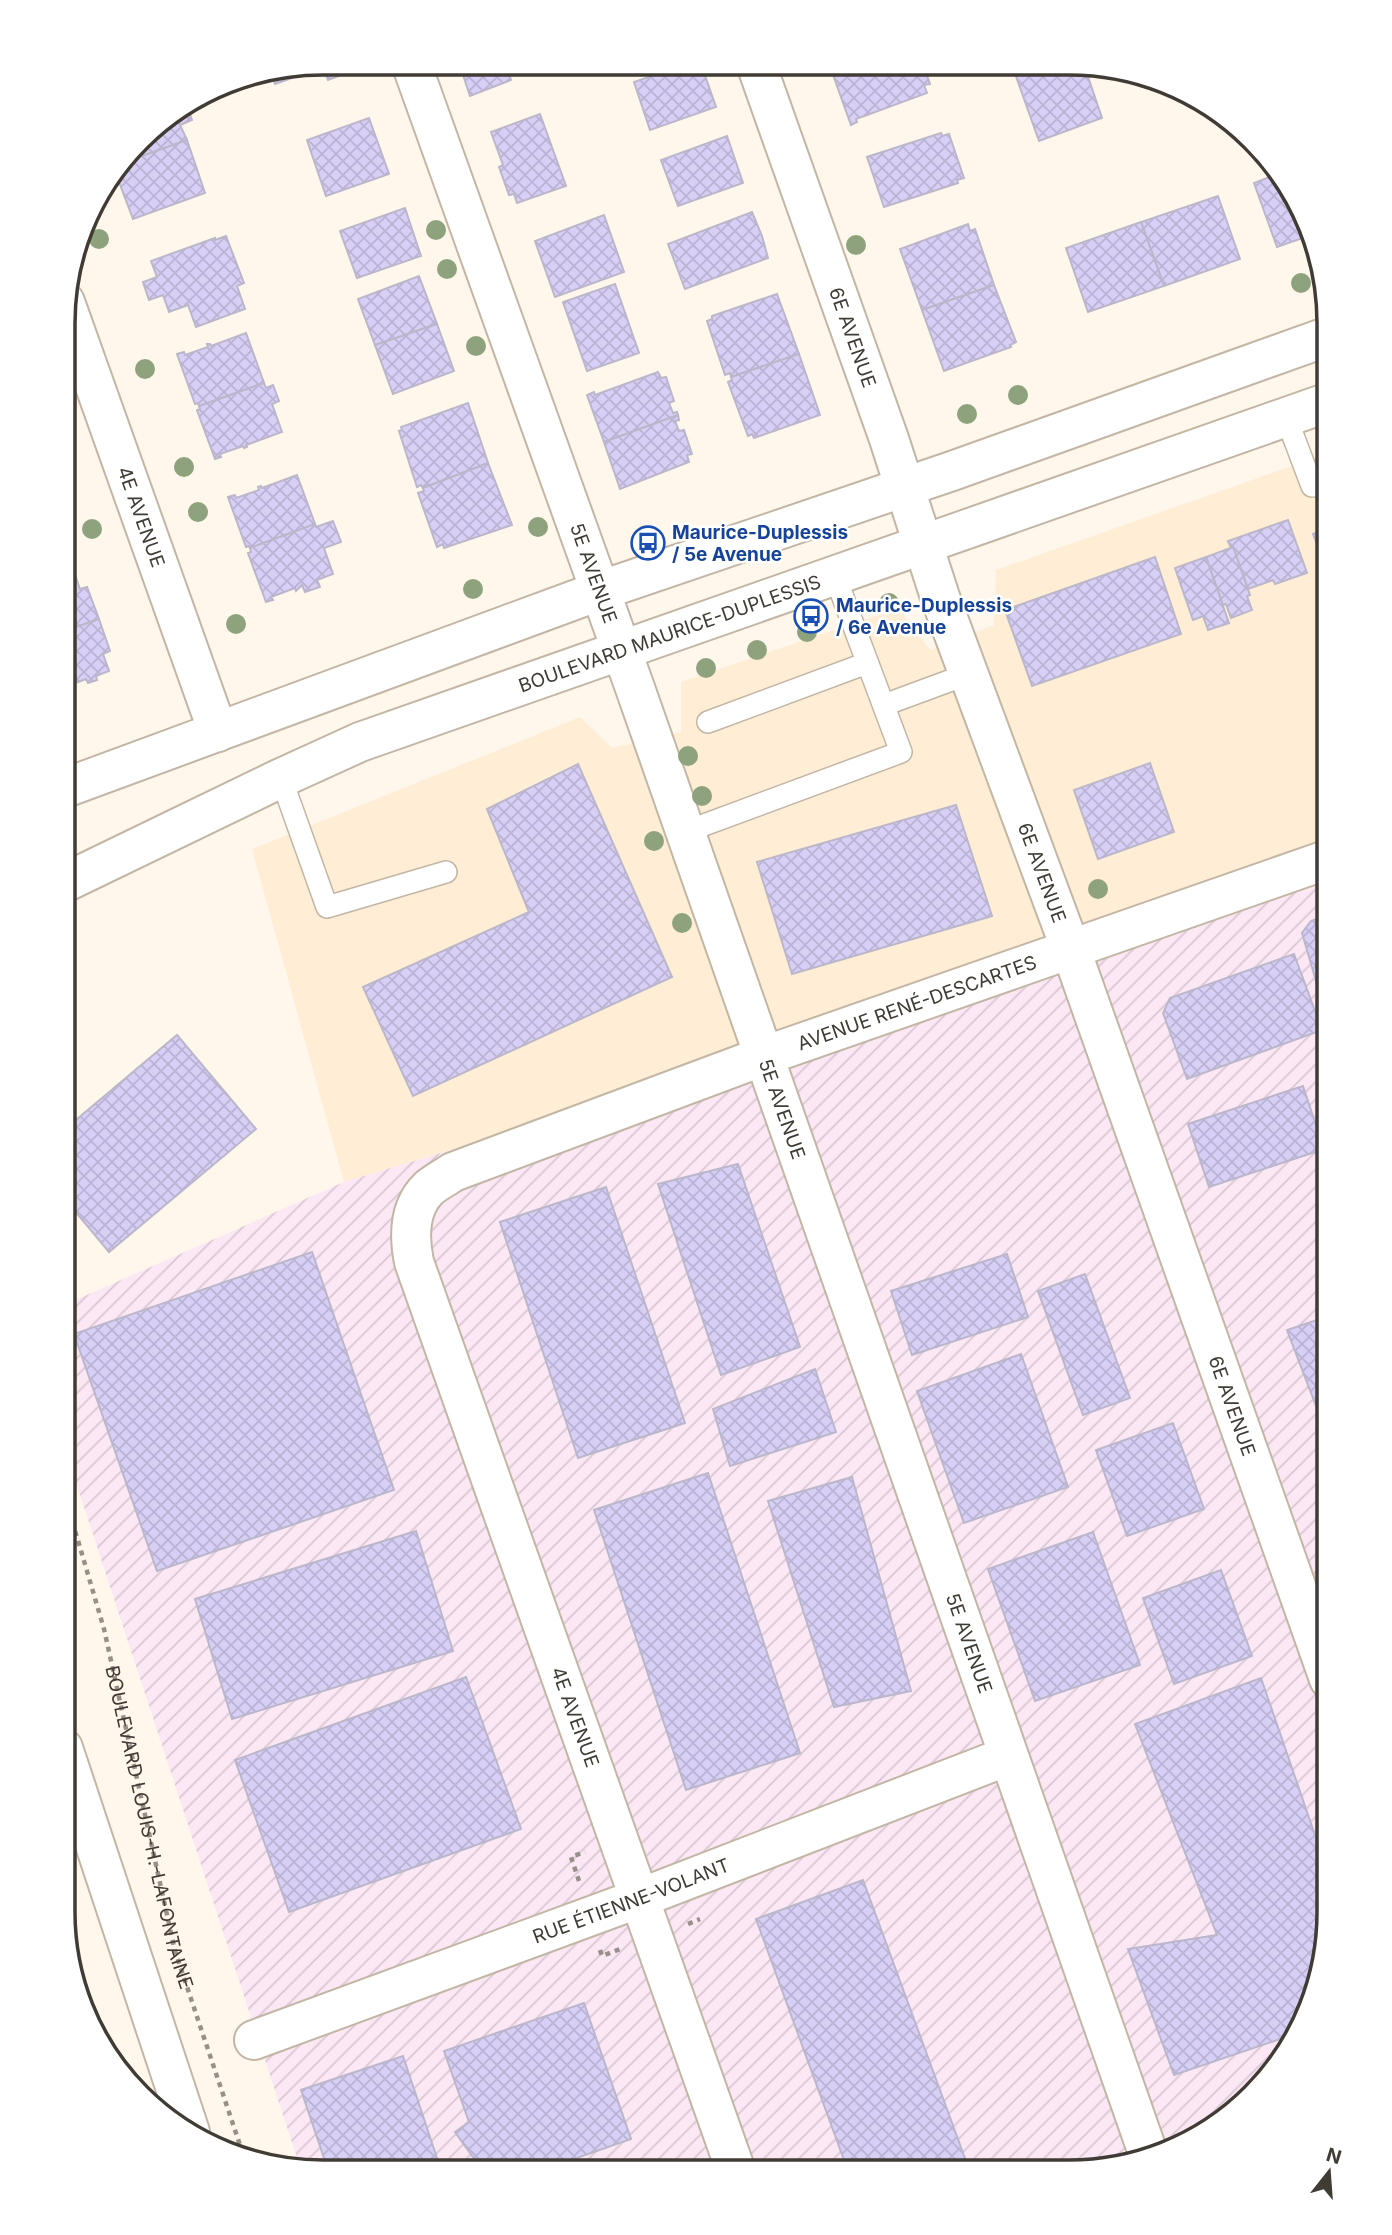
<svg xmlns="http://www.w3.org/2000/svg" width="1392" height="2235" viewBox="0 0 1392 2235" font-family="Inter,sans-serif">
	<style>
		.built { fill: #ffedd5 }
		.industrial { fill: url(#industrial-furrows) }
		.building { fill: url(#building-cross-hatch); stroke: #bbb7ca; stroke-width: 2 }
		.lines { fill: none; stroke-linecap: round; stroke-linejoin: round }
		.service-casing { stroke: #c2b6a5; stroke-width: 24 }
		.minor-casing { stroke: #c2b6a5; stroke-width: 42 }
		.tertiary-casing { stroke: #c2b6a5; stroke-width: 42 }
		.secondary-casing { stroke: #c2b6a5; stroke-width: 42 }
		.path { stroke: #979088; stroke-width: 4.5; stroke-dasharray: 5 5; stroke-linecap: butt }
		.service { stroke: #fff; stroke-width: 21 }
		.minor { stroke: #fff; stroke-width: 38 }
		.tertiary { stroke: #fff; stroke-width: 38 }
		.secondary { stroke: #fff; stroke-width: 38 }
		.tree { fill: #8ea27d }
		.labels { text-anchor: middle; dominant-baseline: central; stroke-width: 5; stroke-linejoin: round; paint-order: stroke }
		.street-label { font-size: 19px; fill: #403b34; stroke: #fff }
		.transit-label { font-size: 19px; font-weight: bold; fill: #164399; stroke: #fff; text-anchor: start }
		.rim { fill: none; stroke: #403b34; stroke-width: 3.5 }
	</style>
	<defs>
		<pattern id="industrial-furrows" width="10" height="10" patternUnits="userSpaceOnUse" patternTransform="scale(1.75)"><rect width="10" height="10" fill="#fce7f5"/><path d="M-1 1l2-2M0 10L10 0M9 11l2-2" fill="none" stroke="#d9c7d3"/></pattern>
		<pattern id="building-cross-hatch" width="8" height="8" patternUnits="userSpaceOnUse" patternTransform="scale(1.75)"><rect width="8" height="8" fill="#d8cff7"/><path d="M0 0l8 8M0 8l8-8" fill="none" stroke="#bab3d4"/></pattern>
	</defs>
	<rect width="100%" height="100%" fill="#fff7ec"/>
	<!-- built -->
	<path class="built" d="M1329 453V858L764 1056 344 1182 252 849 580 717 612 748 681 732V682L898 608 930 650 994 625 996 570Z"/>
	<!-- industrial -->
	<path class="industrial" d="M1329 858 1328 1929 1315 1996 1275 2070 1227 2118 1168 2152 1069 2172 301 2170 64 1446V1305L344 1182 764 1056Z"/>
	<!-- building -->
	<g class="building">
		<path d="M324 63H343L347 73 328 80 323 67 275 84 271 73Z"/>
		<path d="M459 63 505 64 511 80 470 96Z"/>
		<path d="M686 64H701L716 107 650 130 634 82Z"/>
		<path d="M842 65H923L930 84 924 85 927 93 856 119 857 122 851 125 832 72 836 70 834 67Z"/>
		<path d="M1012 65H1084L1102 118 1039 141Z"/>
		<path d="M187 106 192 120 180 125 187 140 125 162 151 128Z"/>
		<path d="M540 114 566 186 517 203 514 194 509 195 499 167 503 165 491 132Z"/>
		<path d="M369 118 389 174 326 196 307 140Z"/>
		<path d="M941 133 942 136 949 134 964 178 957 180 958 183 884 207 867 157Z"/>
		<path d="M727 136 743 183 678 206 661 160Z"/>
		<path d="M187 140 205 193 133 219 116 174 125 162Z"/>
		<path d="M1280 173 1309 224 1311 235 1277 247 1254 183Z"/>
		<path d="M1218 196 1240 259 1164 286 1141 222Z"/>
		<path d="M405 208 421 256 357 278 340 231Z"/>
		<path d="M752 212 762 236 768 258 685 289 668 244Z"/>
		<path d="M604 215 624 272 555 297 535 241Z"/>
		<path d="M1141 222 1164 286 1088 312 1066 248Z"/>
		<path d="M968 224 970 231 975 229 994 285 922 310 900 249Z"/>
		<path d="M226 236 244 283 237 286 245 309 196 327 188 305 169 312 163 295 149 300 143 282 157 277 151 261 215 238V240Z"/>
		<path d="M419 276 437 324 375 345 358 299Z"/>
		<path d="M615 284 639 353 587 371 563 302Z"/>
		<path d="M994 285 1016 342 1010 345 1011 347 944 371 922 310Z"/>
		<path d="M777 294 799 354 731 377 730 373 725 375 707 321 712 319V316Z"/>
		<path d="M437 324 454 371 393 394 375 345Z"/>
		<path d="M246 333 264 383 199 406 198 403 195 404 177 354 184 352 185 355 208 347 207 344H210L211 346Z"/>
		<path d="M799 354 820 415 754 438 752 434 748 436 728 382 732 380 731 377Z"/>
		<path d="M658 372 661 378 666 377 674 401 669 403 673 413 677 412 678 415 604 442 587 395 594 392 595 395Z"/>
		<path d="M264 383 266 388 273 385 279 401 272 404 282 432 246 445 247 447 244 448 243 446 220 454 221 457 215 459 197 410 200 409 199 406Z"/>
		<path d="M468 403 488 463 423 488 421 485 417 487 399 431 402 430 401 427Z"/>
		<path d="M678 415 679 420 675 421 679 431 684 430 692 454 687 455 689 462 620 489 604 442Z"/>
		<path d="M488 463 512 525 444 548 443 544 437 547 418 493 424 491 423 488Z"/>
		<path d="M297 475 315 524 250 548 249 546 246 547 228 497 235 495 236 498 259 490 258 487 261 486 262 488Z"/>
		<path d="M1288 520 1307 573 1275 584 1273 580 1248 589 1233 547 1231 548 1228 541Z"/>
		<path d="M333 521 341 542 324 548 333 574 317 580 320 587 305 592 302 585 296 591 295 588 271 597 273 600 266 602 248 553 251 552 250 548 315 524 316 527Z"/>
		<path d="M1329 527V574L1313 534Z"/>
		<path d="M1233 547 1250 595 1247 596 1252 610 1231 618 1226 604 1223 605 1206 557Z"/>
		<path d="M1155 557 1181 634 1032 686 1005 610Z"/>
		<path d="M1206 557 1229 623 1208 630 1203 616 1193 620 1175 568Z"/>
		<path d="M74 572 80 589 87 587 99 619 65 631V575Z"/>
		<path d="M99 619 110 651 103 654 109 671 96 676 97 680 88 683 86 679 70 685 71 688 65 691V631Z"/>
		<path d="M1150 763 1174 832 1098 859 1074 790Z"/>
		<path d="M578 764 672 977 413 1096 363 987 529 912 487 809Z"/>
		<path d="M956 805 992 916 792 974 757 862Z"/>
		<path d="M1329 914V1026L1302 933 1311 921Z"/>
		<path d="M1294 954 1322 1030 1187 1079 1163 1013 1170 998Z"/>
		<path d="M177 1035 256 1129 109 1252 64 1198V1130Z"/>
		<path d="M1303 1086 1324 1149 1209 1187 1188 1124Z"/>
		<path d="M738 1164 800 1347 721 1375 658 1184Z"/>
		<path d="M606 1187 685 1423 578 1458 500 1222Z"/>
		<path d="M312 1252 394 1490 157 1571 74 1334Z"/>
		<path d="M1007 1254 1028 1317 912 1355 891 1291Z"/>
		<path d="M1085 1274 1130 1398 1083 1415 1038 1291Z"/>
		<path d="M1329 1316V1440L1287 1330Z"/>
		<path d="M1021 1354 1068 1487 964 1523 917 1391Z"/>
		<path d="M815 1369 836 1432 730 1466 713 1409Z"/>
		<path d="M1173 1423 1204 1509 1127 1536 1096 1450Z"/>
		<path d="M708 1473 800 1753 686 1790 594 1510Z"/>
		<path d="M852 1477 911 1691 834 1707 768 1501Z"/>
		<path d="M416 1531 453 1651 232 1719 195 1599Z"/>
		<path d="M1093 1532 1140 1665 1035 1701 988 1569Z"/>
		<path d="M1221 1570 1252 1656 1174 1684 1143 1598Z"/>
		<path d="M466 1677 521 1829 289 1912 235 1760Z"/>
		<path d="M1261 1678 1328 1873V1929L1315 1996 1295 2034 1174 2075 1128 1949 1217 1935 1135 1724Z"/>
		<path d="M863 1880 970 2172 848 2171 756 1919Z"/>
		<path d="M584 2003 631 2139 540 2171 482 2170 455 2132 469 2122 444 2051Z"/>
		<path d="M403 2056 441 2170H328L301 2090Z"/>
	</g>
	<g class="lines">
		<defs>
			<g id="service">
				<path d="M1286 417 1312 486 1329 480"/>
				<path d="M884 705 968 674"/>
				<path d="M708 722 867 663"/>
				<path d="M281 778 327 907 446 872"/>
				<path d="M685 832 901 752 835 576"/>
			</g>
			<g id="minor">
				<path id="s2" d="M411 63 635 688 1149 2156"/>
				<path id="s3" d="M756 64 889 439 940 597 1071 950 1329 1679"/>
				<path id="s4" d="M65 302 218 732"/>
				<path id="s5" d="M254 2040 640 1898 1008 1756"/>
				<path id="s6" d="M736 2171 414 1262C409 1237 408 1208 429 1188 436 1182 446 1177 453 1172L764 1056 1329 859"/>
			</g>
			<g id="tertiary">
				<path d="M65 788 599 591 952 471 1329 336"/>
				<path id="s7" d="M64 883 281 778 360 742 1329 402"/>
			</g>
			<path id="secondary" d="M63 1748 190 2132"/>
		</defs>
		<!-- service casing -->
		<use href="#service" class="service-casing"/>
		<!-- minor casing -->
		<use href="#minor" class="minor-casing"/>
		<!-- tertiary casing -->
		<use href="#tertiary" class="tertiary-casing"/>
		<!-- secondary casing -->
		<use href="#secondary" class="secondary-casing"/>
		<!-- path -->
		<g class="path">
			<path id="s1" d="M64 1493 104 1629 175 1951 244 2157"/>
			<path d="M579 1881 571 1857 585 1852"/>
			<path d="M688 1924 700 1919"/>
			<path d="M600 1950 602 1956 620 1949"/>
		</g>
		<!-- service -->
		<use href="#service" class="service"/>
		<!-- minor -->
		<use href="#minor" class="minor"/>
		<!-- tertiary -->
		<use href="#tertiary" class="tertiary"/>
		<!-- secondary -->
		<use href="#secondary" class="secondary"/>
	</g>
	<!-- trees -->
	<g class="tree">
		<circle cx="436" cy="230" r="10"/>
		<circle cx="99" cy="239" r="10"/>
		<circle cx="856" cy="245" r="10"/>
		<circle cx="447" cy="269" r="10"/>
		<circle cx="1301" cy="283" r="10"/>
		<circle cx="476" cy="346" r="10"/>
		<circle cx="145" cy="369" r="10"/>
		<circle cx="1018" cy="395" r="10"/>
		<circle cx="967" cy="414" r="10"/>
		<circle cx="184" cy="467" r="10"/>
		<circle cx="198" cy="512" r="10"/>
		<circle cx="538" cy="527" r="10"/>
		<circle cx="92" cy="529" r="10"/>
		<circle cx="473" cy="589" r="10"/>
		<circle cx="889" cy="603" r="10"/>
		<circle cx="236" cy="624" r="10"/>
		<circle cx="807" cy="632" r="10"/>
		<circle cx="757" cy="650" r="10"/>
		<circle cx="706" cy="668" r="10"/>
		<circle cx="688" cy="756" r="10"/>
		<circle cx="702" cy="796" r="10"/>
		<circle cx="654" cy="841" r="10"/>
		<circle cx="1098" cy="889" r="10"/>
		<circle cx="682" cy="923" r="10"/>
	</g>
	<!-- icons -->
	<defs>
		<symbol id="bus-ring" viewBox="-11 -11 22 22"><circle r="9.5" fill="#fff" stroke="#1a4fb4" stroke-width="1.5"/><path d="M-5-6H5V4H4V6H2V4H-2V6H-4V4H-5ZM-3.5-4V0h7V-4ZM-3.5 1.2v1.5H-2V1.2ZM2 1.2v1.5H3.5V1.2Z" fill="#1a4fb4"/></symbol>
	</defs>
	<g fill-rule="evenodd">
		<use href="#bus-ring" x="629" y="524" width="38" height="38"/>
		<use href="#bus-ring" x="792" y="597" width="38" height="38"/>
	</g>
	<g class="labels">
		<!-- street labels -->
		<g class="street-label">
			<text stroke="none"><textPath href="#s3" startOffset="290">6E AVENUE</textPath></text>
			<text stroke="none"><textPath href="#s4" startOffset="228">4E AVENUE</textPath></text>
			<text stroke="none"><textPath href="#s2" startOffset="542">5E AVENUE</textPath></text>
			<text stroke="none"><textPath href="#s7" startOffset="656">BOULEVARD MAURICE-DUPLESSIS</textPath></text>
			<text stroke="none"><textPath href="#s3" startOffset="858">6E AVENUE</textPath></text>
			<text stroke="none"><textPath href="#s6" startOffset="1566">AVENUE RENÉ-DESCARTES</textPath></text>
			<text stroke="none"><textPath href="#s2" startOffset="1110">5E AVENUE</textPath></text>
			<text stroke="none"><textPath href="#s3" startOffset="1424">6E AVENUE</textPath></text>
			<text stroke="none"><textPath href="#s2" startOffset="1676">5E AVENUE</textPath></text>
			<text transform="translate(575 1717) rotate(70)">4E AVENUE</text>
			<text stroke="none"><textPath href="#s1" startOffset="345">BOULEVARD LOUIS-H.-LAFONTAINE</textPath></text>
			<text stroke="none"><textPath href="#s5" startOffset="402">RUE ÉTIENNE-VOLANT</textPath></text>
		</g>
		<!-- transit labels -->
		<g class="transit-label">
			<text x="672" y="532">Maurice-Duplessis<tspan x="672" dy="22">/ 5e Avenue</tspan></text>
			<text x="836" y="605">Maurice-Duplessis<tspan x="836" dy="22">/ 6e Avenue</tspan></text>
		</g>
	</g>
	<!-- crop -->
	<path d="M0 0H1392V2235H0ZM323 75H1069A248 248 0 0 1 1317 323V1912A248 248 0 0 1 1069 2160H323A248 248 0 0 1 75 1912V323A248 248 0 0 1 323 75Z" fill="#fff" fill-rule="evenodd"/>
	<path class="rim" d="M323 75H1069A248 248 0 0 1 1317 323V1912A248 248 0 0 1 1069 2160H323A248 248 0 0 1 75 1912V323A248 248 0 0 1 323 75Z"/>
	<!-- north arrow -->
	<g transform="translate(1329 2172) rotate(17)" stroke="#ffffff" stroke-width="5" paint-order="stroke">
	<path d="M0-5L12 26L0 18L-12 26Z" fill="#403b34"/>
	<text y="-10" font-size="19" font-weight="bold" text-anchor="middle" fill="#403b34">N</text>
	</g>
</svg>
